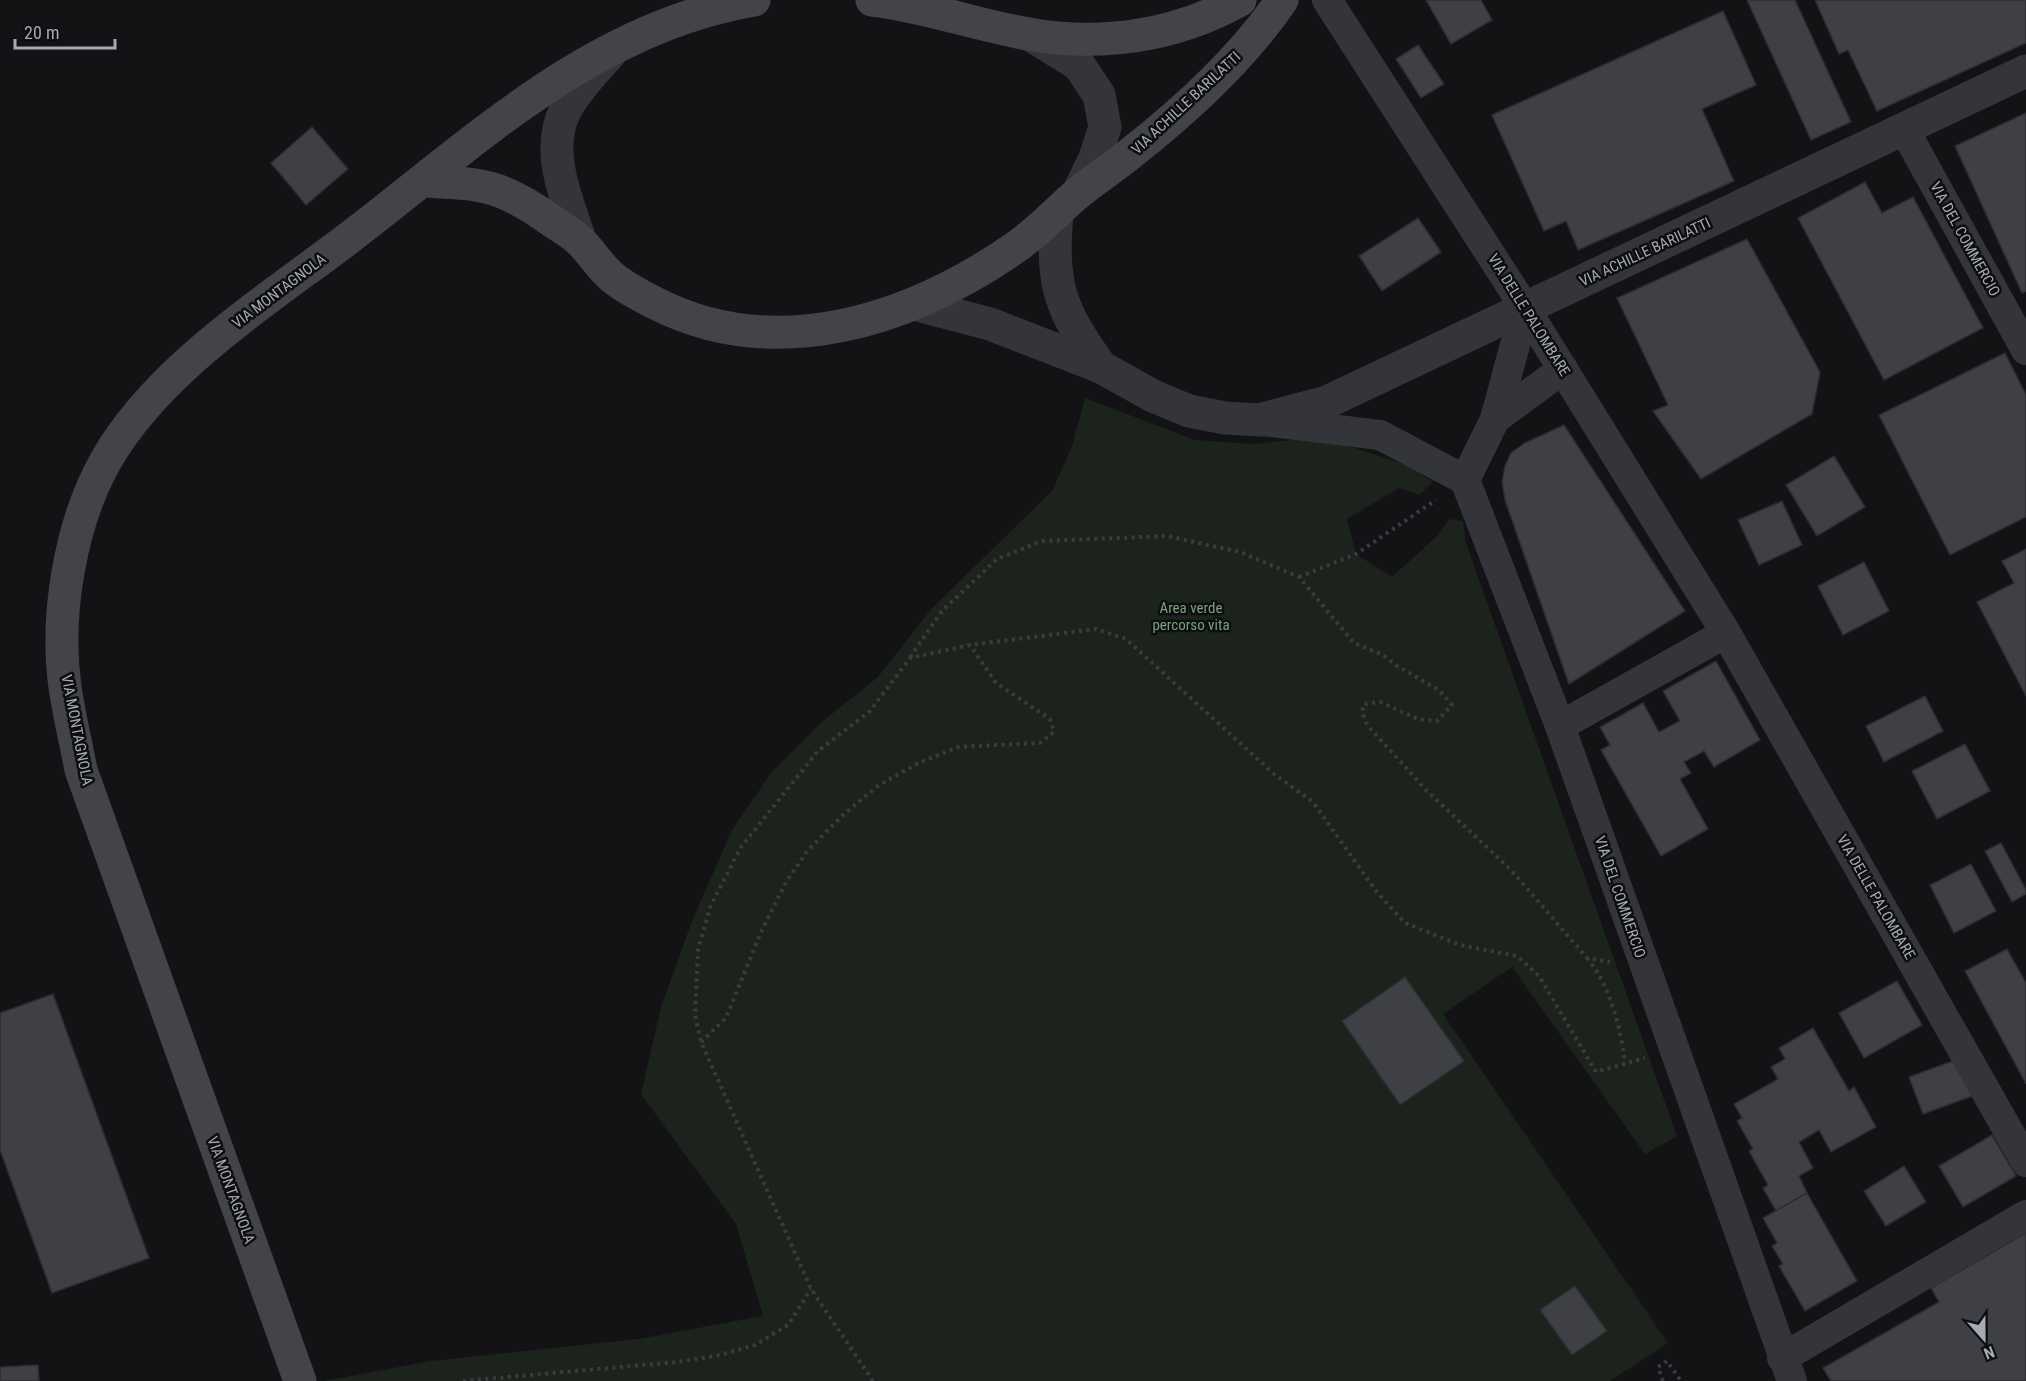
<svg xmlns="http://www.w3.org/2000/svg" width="2026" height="1381" viewBox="0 0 2026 1381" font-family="'Roboto Condensed',sans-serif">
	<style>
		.green { fill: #1b231c }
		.building { fill: #3f4045; stroke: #2d2d31; stroke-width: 1.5 }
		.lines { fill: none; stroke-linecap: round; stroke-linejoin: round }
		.path { stroke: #3a3c41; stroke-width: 4; stroke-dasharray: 3 4.5; stroke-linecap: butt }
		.minor { stroke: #34353a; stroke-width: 30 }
		.tertiary { stroke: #34353a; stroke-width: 33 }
		.secondary { stroke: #42444a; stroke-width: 33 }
		.labels { text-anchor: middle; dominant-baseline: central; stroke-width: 5; stroke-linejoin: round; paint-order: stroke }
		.street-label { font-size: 15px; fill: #a4aab6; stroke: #0e0e10 }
		.park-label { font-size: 15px; fill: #7aa27a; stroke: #0e0e10 }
	</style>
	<rect width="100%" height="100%" fill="#131315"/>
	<!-- green -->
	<path class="green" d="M1085 398 1195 440 1252 444 1322 437 1409 466 1433 482 1419 495 1399 488 1347 519 1356 554 1392 577 1437 536 1449 519 1463 521 1466 543 1677 1136 1645 1154 1512 967 1443 1014 1668 1343 1610 1381H324L431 1361 638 1339 763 1316 736 1224 641 1094 661 1007 692 921 732 830 771 773 822 722 878 677 932 608 1052 491 1072 446Z"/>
	<!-- building -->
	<g class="building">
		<path d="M1426 0H1481L1492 20 1451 44Z"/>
		<path d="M1747 0H1795L1851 122 1811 140Z"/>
		<path d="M1815 0H2026V43L1877 111 1848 50 1839 54Z"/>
		<path d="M1723 11 1756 85 1702 109 1734 181 1578 250 1566 221 1544 231 1492 115Z"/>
		<path d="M1418 45 1444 84 1421 98 1396 59Z"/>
		<path d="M2026 113V291L2022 293 1955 146Z"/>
		<path d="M312 127 348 169 306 205 271 163Z"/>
		<path d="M1865 182 1882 213 1913 197 1983 328 1884 380 1798 218Z"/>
		<path d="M1418 218 1441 252 1382 291 1359 256Z"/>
		<path d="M1747 239 1820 372 1812 414 1701 479 1653 411 1668 405 1617 298Z"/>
		<path d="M2005 353 2026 395V517L1950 555 1879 415Z"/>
		<path d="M1564 425 1685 611 1569 684 1505 500 1502 482 1505 466 1511 453 1525 443Z"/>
		<path d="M1834 456 1865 507 1817 536 1786 485Z"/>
		<path d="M1782 501 1802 545 1759 565 1738 520Z"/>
		<path d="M2026 549V696L1977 602 2014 583 2002 561Z"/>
		<path d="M1864 562 1889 611 1843 635 1818 586Z"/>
		<path d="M1716 661 1760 740 1714 767 1704 751 1684 762 1691 773 1680 779 1708 829 1661 856 1601 750 1610 745 1600 727 1643 703 1659 732 1680 721 1663 691Z"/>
		<path d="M1925 696 1943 731 1884 762 1866 726Z"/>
		<path d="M1965 744 1990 791 1937 819 1912 771Z"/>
		<path d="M2001 843 2026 890V894L2012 902 1985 851Z"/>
		<path d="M1971 864 1996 911 1954 933 1930 885Z"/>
		<path d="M2007 949 2026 983V1084L1965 971Z"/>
		<path d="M1405 977 1464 1061 1400 1105 1342 1021Z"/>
		<path d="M1897 981 1922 1025 1864 1058 1839 1013Z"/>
		<path d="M53 994 149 1258 52 1293 0 1150V1013Z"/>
		<path d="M1813 1028 1849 1091 1854 1087 1876 1127 1831 1152 1819 1130 1799 1142 1813 1168 1799 1176 1807 1193 1776 1211 1763 1188 1768 1185 1749 1151 1753 1149 1737 1121 1742 1118 1734 1104 1778 1079 1771 1067 1785 1059 1779 1048Z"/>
		<path d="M1961 1058 1975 1095 1923 1114 1909 1077Z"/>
		<path d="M1992 1135 2016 1176 1963 1207 1939 1166Z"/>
		<path d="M1904 1166 1926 1202 1886 1226 1864 1191Z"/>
		<path d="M1807 1193 1857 1281 1805 1311 1779 1266 1783 1264 1772 1246 1777 1243 1763 1218Z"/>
		<path d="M2026 1233V1381H1831L1823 1368 1939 1302 1931 1288Z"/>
		<path d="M1575 1286 1607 1331 1572 1355 1540 1310Z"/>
		<path d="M38 1365 39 1381H0V1367Z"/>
	</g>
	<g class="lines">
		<!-- path -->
		<g class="path">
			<path d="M1299 577 1356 554 1436 500"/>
			<path d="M910 657 942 611 997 559 1042 541 1167 536 1240 552 1299 577 1354 643 1383 655 1397 666 1439 690 1452 705 1437 721 1418 719 1380 702 1364 704 1362 712 1367 725 1426 790 1511 870 1587 958 1610 962"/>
			<path d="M1587 958C1610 985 1621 1029 1625 1063"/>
			<path d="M701 1042 726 1018 761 932 786 882 808 850 843 815 879 785 919 763 958 747 1040 743 1054 732 1050 719 996 683 970 645"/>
			<path d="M463 1381 677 1362 716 1356 755 1345 788 1325 811 1289"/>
			<path d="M873 1381 811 1289 701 1042 695 1015 698 949 711 905 741 847 818 751 870 711 910 658 970 645 1096 629 1126 639 1274 774 1313 802 1376 891 1405 923 1460 945 1517 956 1539 976 1596 1072 1645 1058"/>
			<path d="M1663 1381 1658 1367 1667 1361 1681 1381"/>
		</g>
		<!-- minor -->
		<g class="minor">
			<path d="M1327 0 1525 308 1726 633 2026 1162"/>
			<path d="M1904 129 2026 350"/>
			<path d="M1525 308 1495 419 1465 480 1560 726 1792 1381"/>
			<path d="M1495 419 1563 369"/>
			<path d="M1262 421 1380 435 1465 480"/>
			<path d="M1560 726 1726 633"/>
			<path d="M1782 1358 2026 1215"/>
		</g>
		<!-- tertiary -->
		<g class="tertiary">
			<path d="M1029 34 1079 65 1099 95 1105 127 1095 158 1078 193"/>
			<path d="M1057 213C1051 285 1059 308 1101 367"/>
			<path d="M580 240C567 200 544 150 566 109 578 87 596 70 612 51"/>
			<path d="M914 304 990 324 1101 367 1153 396 1189 411 1225 418 1259 420 1327 402 2026 71"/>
		</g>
		<!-- secondary -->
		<g class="secondary">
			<path d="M872 0C925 6 976 25 1028 34 1101 47 1176 36 1240 0"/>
			<path d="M424 181C484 184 502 185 552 221 562 228 573 234 581 242 592 253 600 267 612 277 624 287 641 296 655 303 776 365 911 320 1016 247 1039 231 1057 211 1078 193 1095 179 1114 167 1131 153 1187 109 1242 59 1282 0"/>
			<path d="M300 1381 81 770C76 743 69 715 65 687 55 616 70 525 105 462 156 371 263 303 345 241 470 146 592 27 754 0"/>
		</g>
	</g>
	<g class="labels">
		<!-- street labels -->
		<g class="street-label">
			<text transform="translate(1186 103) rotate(-43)">VIA ACHILLE BARILATTI</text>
			<text transform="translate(1965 239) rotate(61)">VIA DEL COMMERCIO</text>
			<text transform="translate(1645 252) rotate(-25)">VIA ACHILLE BARILATTI</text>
			<text transform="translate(279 291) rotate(-37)">VIA MONTAGNOLA</text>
			<text transform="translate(1529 315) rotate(58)">VIA DELLE PALOMBARE</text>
			<text transform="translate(77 730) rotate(79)">VIA MONTAGNOLA</text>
			<text transform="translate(1620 897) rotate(71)">VIA DEL COMMERCIO</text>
			<text transform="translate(1876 897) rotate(60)">VIA DELLE PALOMBARE</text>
			<text transform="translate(231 1190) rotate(70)">VIA MONTAGNOLA</text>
		</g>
		<!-- park labels -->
		<g class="park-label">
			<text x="1191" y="608">Area verde<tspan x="1191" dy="17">percorso vita</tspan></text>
		</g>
	</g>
	<!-- north arrow -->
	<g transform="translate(1984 1339) rotate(159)" stroke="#0e0e10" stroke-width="4.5" paint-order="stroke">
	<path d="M0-4.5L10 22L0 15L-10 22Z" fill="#a4aab6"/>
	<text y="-9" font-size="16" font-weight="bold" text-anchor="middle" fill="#a4aab6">N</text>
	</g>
	<!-- scale -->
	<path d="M15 39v9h100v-9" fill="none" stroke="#a4aab6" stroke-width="3"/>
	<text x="24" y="39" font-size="18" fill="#a4aab6" stroke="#0e0e10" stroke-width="4.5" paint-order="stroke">20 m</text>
</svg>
